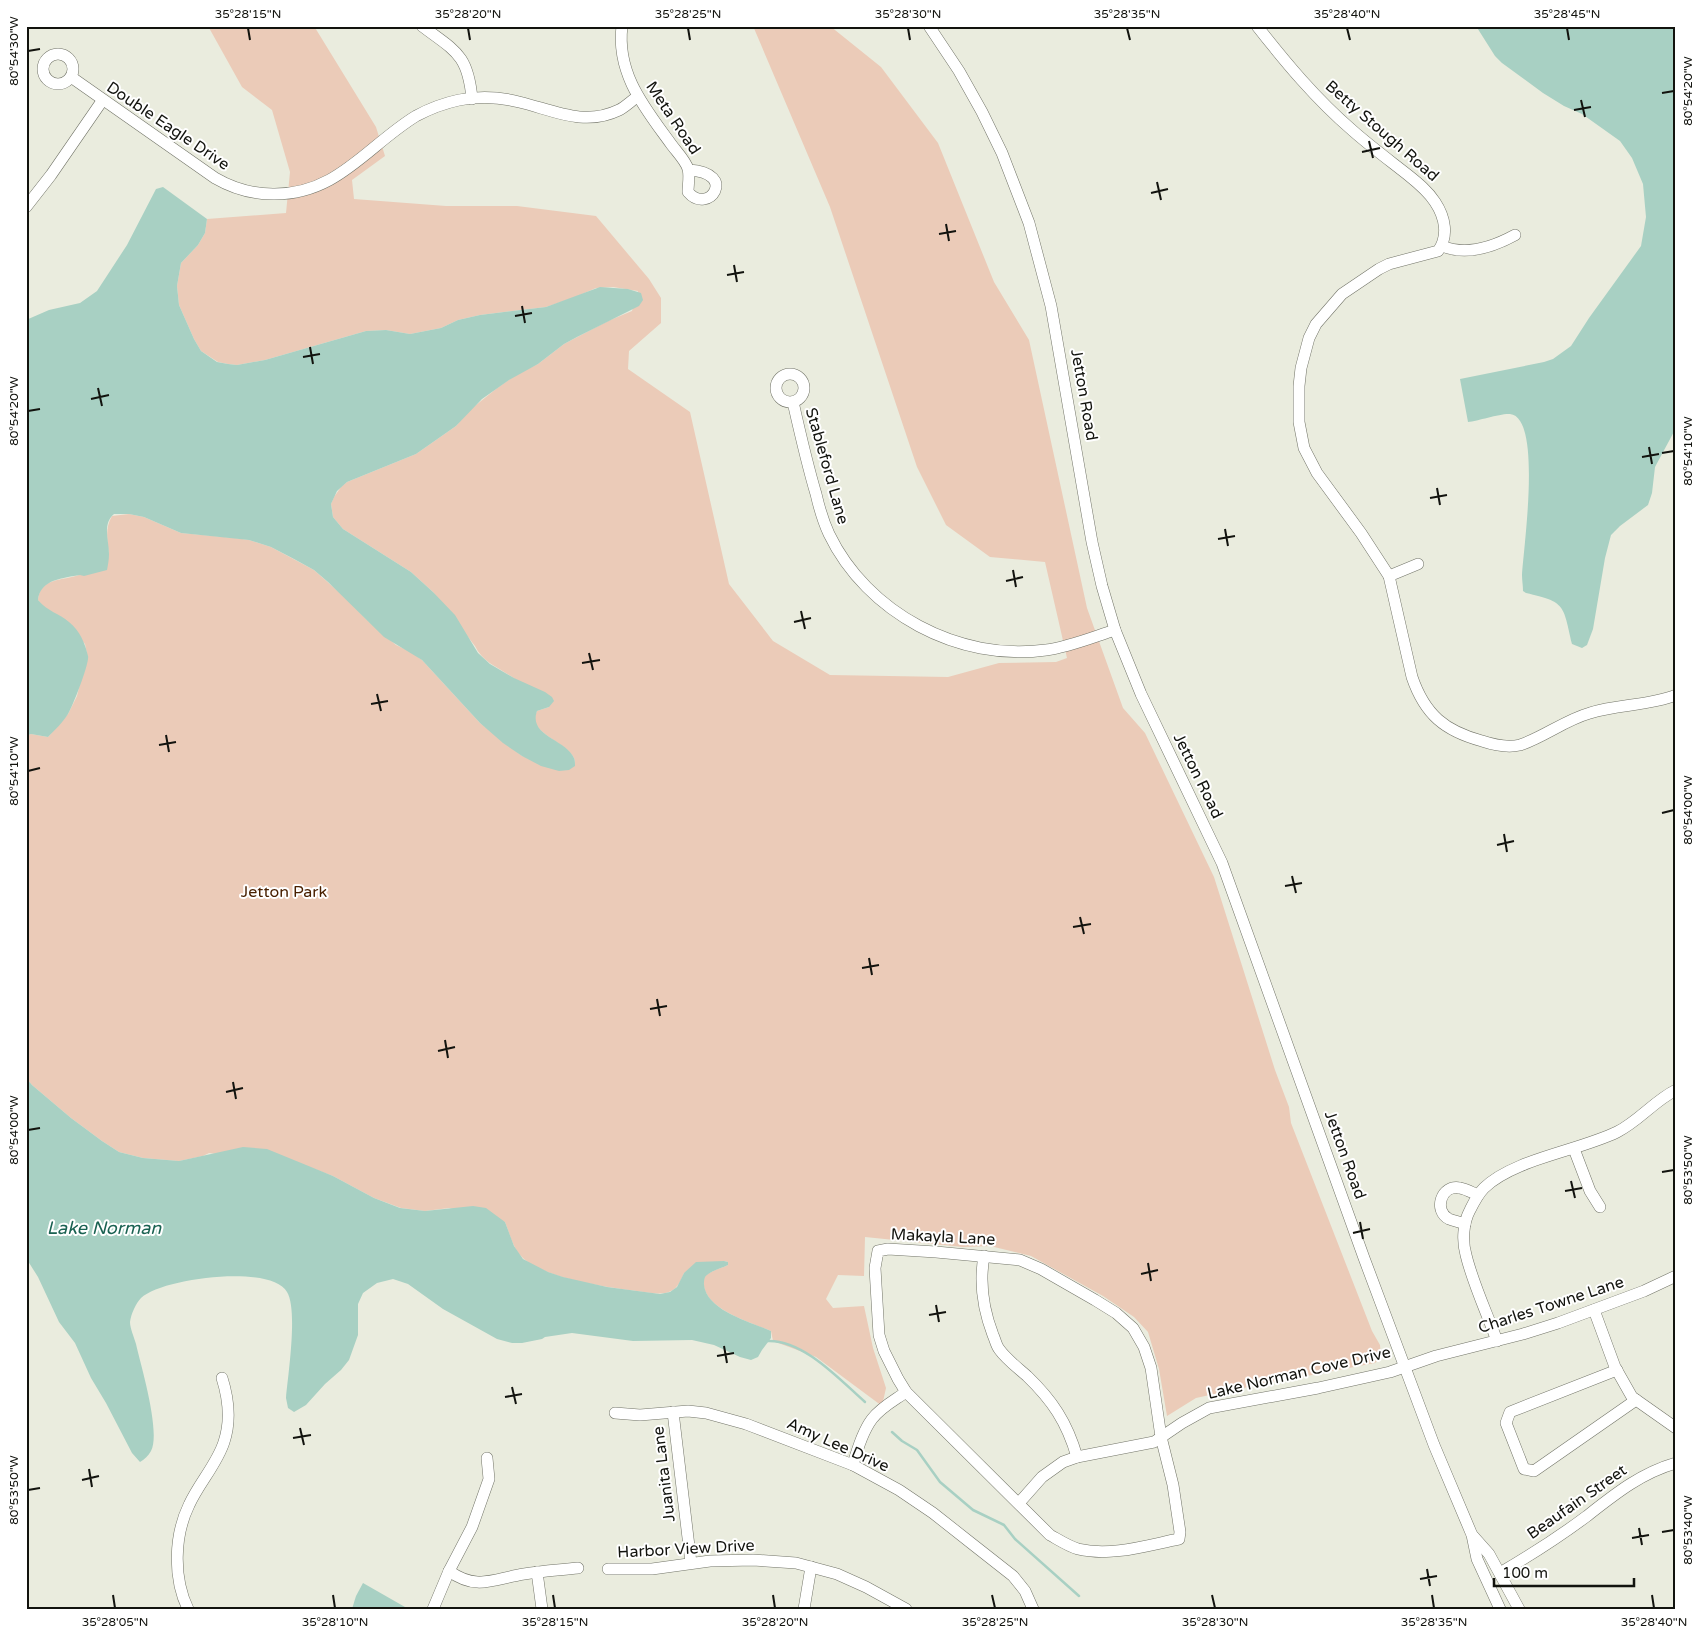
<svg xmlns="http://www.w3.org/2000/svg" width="1702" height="1635" viewBox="0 0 1702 1635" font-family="'Varela Round',sans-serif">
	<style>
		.green { fill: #ebcbb8 }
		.water { fill: #a8d0c3 }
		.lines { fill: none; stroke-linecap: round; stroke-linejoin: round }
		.stream { stroke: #a8d0c3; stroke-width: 2.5 }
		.minor-casing { stroke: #727468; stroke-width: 12 }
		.minor { stroke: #fff; stroke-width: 11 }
		.ticks { fill: none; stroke: #12130e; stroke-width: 2 }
		.labels { text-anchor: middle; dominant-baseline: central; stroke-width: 4; stroke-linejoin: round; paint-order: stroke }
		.street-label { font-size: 16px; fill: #12130e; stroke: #fff }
		.park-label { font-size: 16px; fill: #492000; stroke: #fff }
		.water-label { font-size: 18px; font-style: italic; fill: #1a6252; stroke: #fff }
		.neatline { fill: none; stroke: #12130e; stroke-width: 2 }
		.ticks-label { font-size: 12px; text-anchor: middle; fill: #12130e }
	</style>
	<rect width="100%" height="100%" fill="#eaecde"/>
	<!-- green -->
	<path class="green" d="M208 26H314L376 127 385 156 352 180 354 199 446 206H517L596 216 649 279 661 298V323L629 351 628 369 690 412 729 584 773 641 830 675 948 677 999 663 1056 662 1067 658 1045 562 990 557 946 525 917 467 830 207 753 26H830L881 67 938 143 994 282 1029 340 1087 608 1123 708 1145 733 1214 877 1275 1070 1289 1107 1291 1123 1372 1331 1380 1345 1381 1358 1375 1363 1228 1391 1196 1398 1167 1416 1159 1369 1148 1332 1134 1317 1103 1296 1031 1256 990 1246 963 1247 865 1237 864 1276 838 1275 826 1299 833 1308 864 1306 873 1348 886 1388 882 1406 816 1357 773 1341 771 1331C752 1323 707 1310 704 1286 704 1282 703 1278 706 1275 711 1271 722 1268 728 1265V1262L724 1261 684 1273C681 1280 678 1288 671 1291 661 1296 647 1292 637 1291 605 1287 548 1279 524 1259 513 1250 510 1234 505 1222L449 1208 425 1211 401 1208 374 1198 333 1176 309 1167 209 1153 203 1156 179 1161 143 1158 119 1152 102 1141 71 1118 32 1085 26 1078V736L31 734 48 737 68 714 77 696 87 654 85 644 61 617 45 609 38 600C40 577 63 581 79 575 89 571 100 560 109 554 107 540 105 528 112 516L129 514 144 517 181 533 235 538 249 540 271 547 314 570 348 600 366 619 396 645 411 652 422 660 480 723 522 756 575 766C575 763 575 760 574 758 568 744 534 734 534 718 535 716 536 713 537 711L549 707C537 697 526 687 515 679 500 668 483 663 475 646L433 592 411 572 343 529 333 517 331 504 334 497 341 487 347 482 416 454 456 426 471 409 496 389 517 374 538 364 564 344 608 321 632 311 638 291 613 287 596 288 573 298 546 307 480 315 458 320 441 328 410 334 386 330 366 331 265 360 237 365 228 364 218 362 201 351 194 339 179 305 177 286 181 263 198 245 205 233 207 219 286 213 290 172 272 110 242 87Z"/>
	<!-- water -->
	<g class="water">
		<path d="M1476 26H1676V428L1655 467 1652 493 1648 505 1620 526 1611 535 1605 558 1593 629 1587 645 1582 648 1572 644C1563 605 1566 602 1526 593L1523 591C1523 586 1522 580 1522 575 1523 551 1543 417 1510 414 1501 413 1478 421 1468 422L1460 379 1544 362 1553 359 1571 346 1589 318 1641 246 1646 217 1643 184 1632 158 1620 141 1582 114 1564 106 1543 93 1502 63 1495 56Z"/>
		<path d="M163 187 207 219 205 233 198 245 181 263 177 286 179 305 194 339 201 351 217 362 228 364 237 365 265 360 366 331 386 330 410 334 441 328 458 320 480 315 546 307 600 287 628 289 641 293 643 300 639 306 577 337 564 344 538 364 509 380 482 399 456 426 416 454 347 482 337 491 331 504 333 517 343 529 411 572 433 592 455 615 478 653 490 664 514 678 545 692 552 697 554 701 549 707 537 711C528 736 566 739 574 758 575 760 575 763 575 766L569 770 559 771 541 766 522 756 503 743 480 723 422 660 384 637 328 582 314 570 294 559 271 547 249 540 181 533 144 517 129 514H114C102 524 109 540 109 554 109 559 108 565 107 570L84 576 80 575C64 578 40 579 38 600 48 612 59 613 69 622 80 631 85 643 88 656 90 662 73 706 68 714 63 722 55 730 48 737L31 734 26 736V320L49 310 80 303 97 291 127 245 156 189Z"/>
		<path d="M26 1078 32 1085 71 1118 102 1141 119 1152 143 1158 179 1161 243 1147 267 1149 333 1176 374 1198 400 1208 425 1211 473 1206 486 1208 505 1222 514 1246 523 1259 548 1272 563 1277 607 1287 660 1294 670 1292 677 1287 684 1273 696 1262 724 1261 728 1262V1265C722 1268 713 1270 707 1275 704 1277 704 1281 704 1285 707 1311 751 1322 771 1331V1338L762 1350 758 1357 751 1360 740 1357 714 1345 692 1340 633 1341 572 1333 545 1337 542 1339 522 1343H512L497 1339 443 1309 408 1284 393 1279 377 1283 363 1293 358 1304V1335L349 1360 341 1370 325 1384 306 1405 294 1412 288 1408 286 1398C288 1375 298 1310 287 1292 271 1264 162 1278 141 1298 136 1303 131 1314 130 1322 130 1328 134 1337 136 1344 141 1366 161 1432 151 1451 148 1456 145 1459 140 1462L132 1453 106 1403 91 1378 75 1343 59 1322 38 1277 26 1258Z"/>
		<path d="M363 1583 405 1607 406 1609H352L356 1596Z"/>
	</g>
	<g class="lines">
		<!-- stream -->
		<g class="stream">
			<path d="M767 1341C803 1339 840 1380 865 1402"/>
			<path d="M892 1432 902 1441 917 1450 940 1482 973 1510 1004 1525 1015 1539 1079 1596"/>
		</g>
		<defs>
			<g id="minor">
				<path d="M422 26C455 51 468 54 472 99"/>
				<path d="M622 26C616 74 645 108 671 144 676 151 686 161 688 169 690 176 688 185 688 192 708 216 739 173 689 170"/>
				<path d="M929 26 959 71 982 112 1002 153 1029 223 1051 306 1092 542 1102 586 1115 630 1141 694 1222 863 1364 1258 1434 1445 1472 1535 1477 1559 1500 1609"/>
				<path d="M1257 26C1286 63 1316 99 1352 130 1370 146 1389 160 1408 175 1418 183 1428 191 1435 202 1445 217 1449 236 1438 251L1389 264 1379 269 1342 294 1316 324 1309 338 1301 368 1299 386V422L1304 448 1317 473 1361 533 1389 576 1412 677C1425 715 1445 731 1482 741 1494 745 1507 748 1520 745 1544 737 1565 720 1590 713 1618 704 1649 706 1676 695"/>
				<circle cx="58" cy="69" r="15"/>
				<path d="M71 77 215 178C234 189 251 194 273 194 337 195 367 146 416 116 429 109 445 103 459 100 479 96 500 97 519 102 553 110 584 127 619 110 625 107 631 101 637 97"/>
				<path d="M26 207 51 175 102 101"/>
				<path d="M1442 246C1466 256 1493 247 1515 235"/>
				<circle cx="790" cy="388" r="14"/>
				<path d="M793 402C800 433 807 464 816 494 819 507 823 521 829 534 867 613 959 662 1046 650 1069 647 1093 637 1115 630"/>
				<path d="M1389 576 1418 564"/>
				<path d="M1574 1149 1590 1191 1600 1207"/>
				<path d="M1465 1224C1460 1222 1454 1221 1449 1219 1433 1211 1441 1184 1460 1188 1466 1189 1473 1193 1478 1195"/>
				<path d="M888 1249 936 1252 1020 1260 1041 1269 1095 1300 1116 1313 1133 1328 1144 1347 1151 1368 1161 1437 1173 1485 1180 1532 1179 1539C1148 1545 1111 1557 1078 1549 1068 1546 1059 1540 1050 1535L906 1392 898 1379 884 1351 879 1335 875 1268 878 1251Z"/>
				<path d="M984 1256C979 1284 983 1309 993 1335 995 1339 996 1345 999 1349 1006 1359 1018 1368 1027 1376 1052 1400 1067 1422 1077 1457"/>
				<path d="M1594 1310 1615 1367 1632 1397 1676 1428"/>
				<path d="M1497 1341C1487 1313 1473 1284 1466 1255 1462 1241 1463 1223 1470 1210 1474 1202 1478 1194 1484 1188 1514 1159 1578 1151 1617 1132 1639 1121 1654 1101 1676 1090"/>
				<path d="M1617 1370 1510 1412 1506 1423 1524 1469 1534 1471 1636 1400"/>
				<path d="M673 1412 691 1563"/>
				<path d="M615 1413 640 1415 688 1411 706 1413 746 1424 853 1465 899 1490 933 1513 971 1543 1013 1576 1025 1591 1033 1609"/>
				<path d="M853 1465C857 1450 863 1431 872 1419 881 1407 895 1400 906 1392"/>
				<path d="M1019 1503 1042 1477 1063 1462 1077 1457 1154 1442 1182 1423 1209 1408 1318 1388 1390 1372 1436 1356 1523 1334 1558 1323 1644 1291 1676 1276"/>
				<path d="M1473 1536 1489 1554 1519 1609"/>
				<path d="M608 1569H652L710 1561 753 1560 796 1563 837 1574 866 1587 906 1609"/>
				<path d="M449 1571C477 1591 493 1579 524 1574 542 1571 560 1570 578 1568"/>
				<path d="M537 1572 542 1609"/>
				<path d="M1500 1573C1529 1556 1559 1537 1587 1516 1615 1494 1641 1473 1676 1463"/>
				<path d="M188 1609C173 1578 174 1536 189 1505 199 1483 217 1464 224 1442 231 1421 228 1397 222 1378"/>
				<path d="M433 1609 449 1571 472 1527 489 1479 487 1458"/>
				<path d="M804 1609 811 1567"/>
			</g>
		</defs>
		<!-- minor casing -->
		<use href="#minor" class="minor-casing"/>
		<!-- minor -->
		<use href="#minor" class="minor"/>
	</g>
	<!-- ticks -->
	<path class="ticks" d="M248 28 250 40M468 28 470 40M688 28 690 40M908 28 910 40M1127 28 1130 40M1347 28 1350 40M1567 28 1569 40M28 51 40 49M1662 93 1674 91M1581 100 1585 117M1574 110 1591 107M1369 141 1373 158M1362 152 1380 148M1157 182 1161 200M1151 193 1168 189M946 224 949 241M939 234 956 231M734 265 737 282M727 275 744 272M522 306 525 323M515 316 532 313M310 347 313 364M303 357 320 354M98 388 102 406M91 399 109 395M28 411 40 409M1649 447 1652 464M1662 453 1674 451M1642 457 1659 454M1437 488 1440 505M1430 498 1447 495M1225 529 1228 546M1218 539 1235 536M1013 570 1016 587M1006 581 1023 577M801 611 805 629M794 622 811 618M589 653 593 670M582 663 600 660M377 694 381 711M371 704 388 701M166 735 169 752M159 745 176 742M28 771 40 768M1662 813 1674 810M1504 834 1507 852M1497 845 1514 841M1292 876 1296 893M1285 886 1302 883M1080 917 1084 934M1073 927 1091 924M869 958 872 975M862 968 879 965M657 999 660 1016M650 1009 667 1006M445 1040 448 1058M438 1051 455 1047M233 1082 236 1099M226 1092 243 1088M28 1130 40 1128M1662 1172 1674 1170M1571 1181 1575 1198M1565 1191 1582 1188M1360 1222 1363 1239M1353 1233 1370 1229M1148 1263 1151 1281M1141 1274 1158 1270M936 1305 939 1322M929 1315 946 1312M724 1346 727 1363M717 1356 734 1353M512 1387 516 1404M505 1397 522 1394M300 1428 304 1445M293 1438 311 1435M89 1469 92 1487M82 1480 99 1476M28 1490 40 1488M1639 1528 1642 1545M1662 1532 1674 1530M1632 1538 1649 1535M1427 1569 1430 1586M1420 1579 1437 1576M113 1595 115 1608M333 1595 335 1608M553 1595 555 1608M773 1595 775 1608M992 1595 995 1608M1212 1595 1215 1608M1432 1595 1434 1608M1652 1595 1654 1608"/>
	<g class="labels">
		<!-- street labels -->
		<g class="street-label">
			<text transform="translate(673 118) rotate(56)">Meta Road</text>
			<text transform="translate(168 126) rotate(34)">Double Eagle Drive</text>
			<text transform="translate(1382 131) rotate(41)">Betty Stough Road</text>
			<text transform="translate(1084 395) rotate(80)">Jetton Road</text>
			<text transform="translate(827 466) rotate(74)">Stableford Lane</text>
			<text transform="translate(1198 776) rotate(64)">Jetton Road</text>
			<text transform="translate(1345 1155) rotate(70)">Jetton Road</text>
			<text transform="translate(943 1237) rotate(3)">Makayla Lane</text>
			<text transform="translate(1551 1305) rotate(-18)">Charles Towne Lane</text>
			<text transform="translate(1299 1373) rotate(-13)">Lake Norman Cove Drive</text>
			<text transform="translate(838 1445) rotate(24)">Amy Lee Drive</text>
			<text transform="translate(664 1474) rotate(-97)">Juanita Lane</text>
			<text transform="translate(1577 1502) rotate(-35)">Beaufain Street</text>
			<text transform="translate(686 1549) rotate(-3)">Harbor View Drive</text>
		</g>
		<!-- park labels -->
		<g class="park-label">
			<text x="284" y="892">Jetton Park</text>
		</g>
		<!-- water labels -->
		<g class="water-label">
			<text x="104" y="1228">Lake Norman</text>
		</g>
	</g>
	<!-- border -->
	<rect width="1702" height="1635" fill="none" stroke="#ffffff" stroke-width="55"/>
	<!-- scale -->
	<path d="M1494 1578v8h140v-8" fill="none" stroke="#12130e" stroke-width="2.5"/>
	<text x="1502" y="1578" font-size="15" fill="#12130e" stroke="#ffffff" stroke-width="4" paint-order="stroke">100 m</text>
	<rect x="28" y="28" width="1646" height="1580" class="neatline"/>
	<g class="ticks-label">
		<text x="248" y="18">35°28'15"N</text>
		<text x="468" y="18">35°28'20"N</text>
		<text x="688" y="18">35°28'25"N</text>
		<text x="908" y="18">35°28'30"N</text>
		<text x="1127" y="18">35°28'35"N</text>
		<text x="1347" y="18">35°28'40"N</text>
		<text x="1567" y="18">35°28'45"N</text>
		<text transform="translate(14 51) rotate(-90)" y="4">80°54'30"W</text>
		<text transform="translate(1688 91) rotate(-90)" y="4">80°54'20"W</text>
		<text transform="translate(14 411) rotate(-90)" y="4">80°54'20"W</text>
		<text transform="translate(1688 451) rotate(-90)" y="4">80°54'10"W</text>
		<text transform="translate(14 771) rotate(-90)" y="4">80°54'10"W</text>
		<text transform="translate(1688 810) rotate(-90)" y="4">80°54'00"W</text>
		<text transform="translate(14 1130) rotate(-90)" y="4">80°54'00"W</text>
		<text transform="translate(1688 1170) rotate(-90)" y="4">80°53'50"W</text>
		<text transform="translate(14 1490) rotate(-90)" y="4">80°53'50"W</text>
		<text transform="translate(1688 1530) rotate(-90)" y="4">80°53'40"W</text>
		<text x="115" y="1626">35°28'05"N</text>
		<text x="335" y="1626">35°28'10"N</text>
		<text x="555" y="1626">35°28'15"N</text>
		<text x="775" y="1626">35°28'20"N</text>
		<text x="995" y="1626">35°28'25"N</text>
		<text x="1215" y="1626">35°28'30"N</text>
		<text x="1434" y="1626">35°28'35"N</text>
		<text x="1654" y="1626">35°28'40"N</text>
	</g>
</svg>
